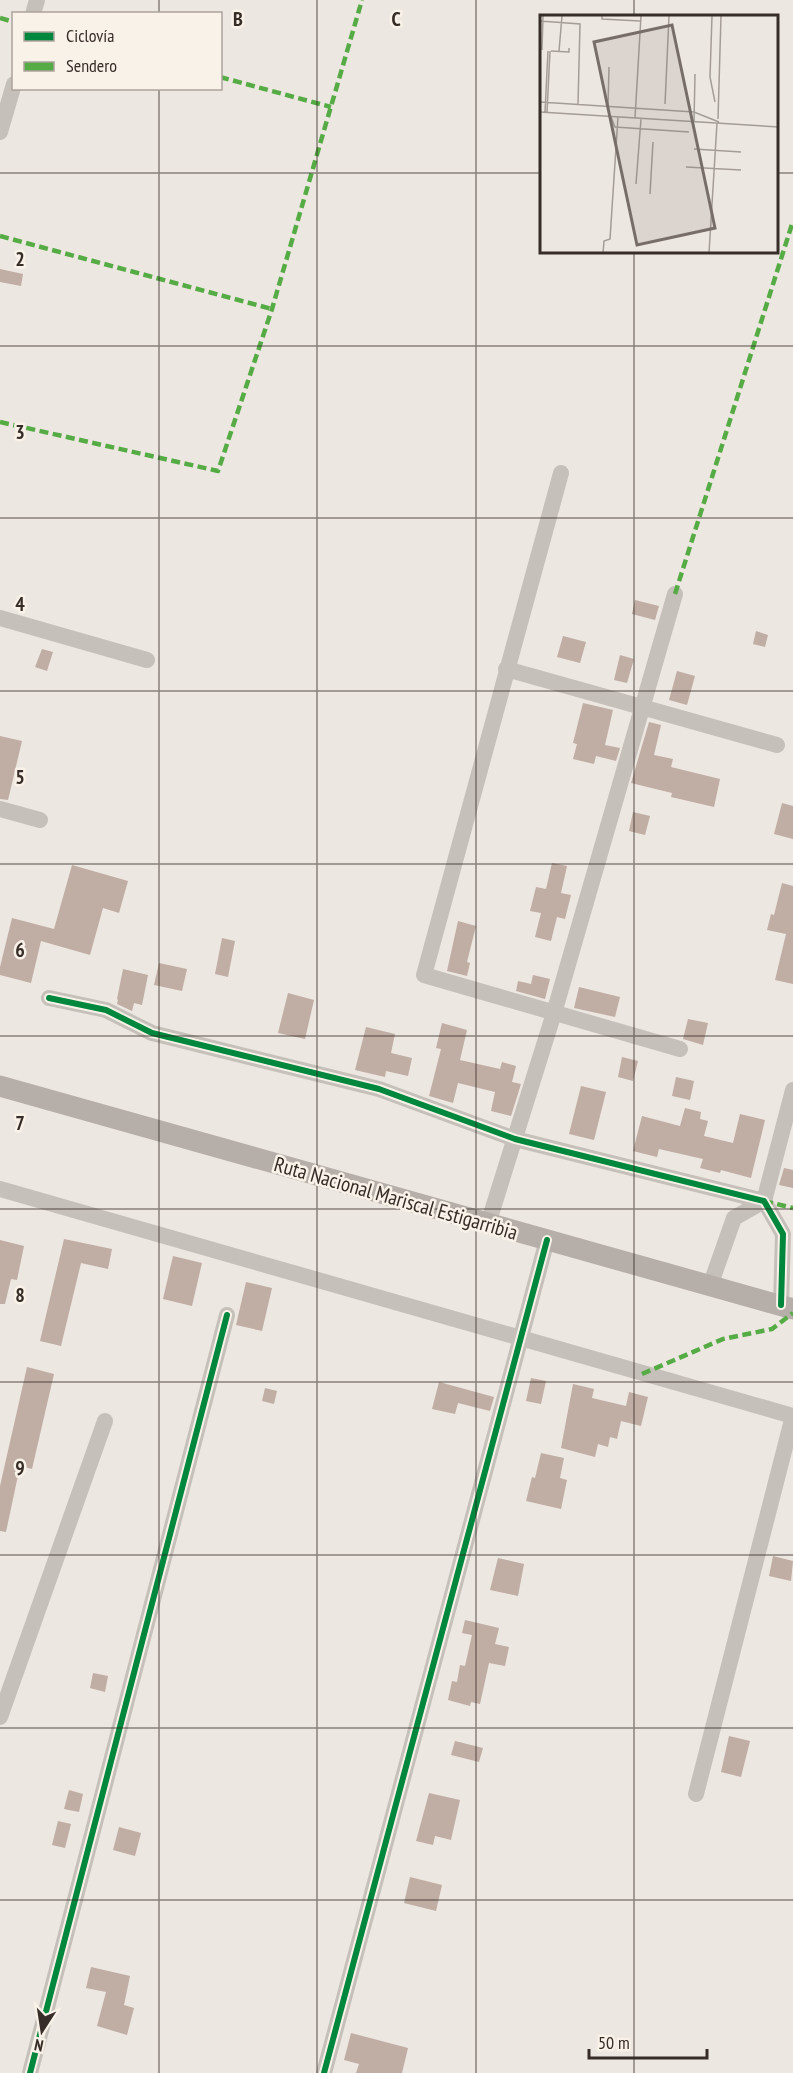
<svg xmlns="http://www.w3.org/2000/svg" width="793" height="2073" viewBox="0 0 793 2073" font-family="'PT Sans Narrow',sans-serif">
	<style>
		.building { fill: #c0ada3 }
		.lines { fill: none; stroke-linecap: round; stroke-linejoin: round }
		.minor { stroke: #c6c0ba; stroke-width: 16 }
		.major { stroke: #b5aea9; stroke-width: 21 }
		.quiet { stroke: #55ab44; stroke-width: 4.5; stroke-dasharray: 9 4.5; stroke-linecap: butt }
		.cycleway-casing { stroke: #f9f2e9; stroke-width: 10 }
		.cycleway { stroke: #00873e; stroke-width: 6 }
		.grid { fill: none; stroke: #372d28; stroke-width: 1.5; stroke-opacity: 0.55 }
		.labels { text-anchor: middle; dominant-baseline: central; stroke-width: 5; stroke-linejoin: round; paint-order: stroke }
		.street-label { font-size: 21px; fill: #372d28; stroke: #f9f2e9 }
		.inset-road { fill: none; stroke: #a49d97; stroke-width: 1.5 }
		.view { fill: #776e69; fill-opacity: 0.15; stroke: #776e69; stroke-width: 3 }
		.inset-edge { fill: none; stroke: #372d28; stroke-width: 3 }
		.grid-label { font-size: 20px; text-anchor: middle; font-weight: bold; fill: #372d28; stroke: #f9f2e9; stroke-width: 5; stroke-linejoin: round; paint-order: stroke }
	</style>
	<rect width="100%" height="100%" fill="#ede7e1"/>
	<!-- building -->
	<g class="building">
		<path d="M0 269 23 274 21 286 0 282Z"/>
		<path d="M635 600 659 606 655 620 632 614Z"/>
		<path d="M756 631 768 635 765 647 753 644Z"/>
		<path d="M563 636 586 642 580 663 557 657Z"/>
		<path d="M42 649 53 652 47 671 35 667Z"/>
		<path d="M620 655 634 659 627 683 614 680Z"/>
		<path d="M677 671 695 676 687 705 669 700Z"/>
		<path d="M583 703 613 710 605 745 620 748 616 761 596 756 594 764 573 759 577 744 573 743Z"/>
		<path d="M649 722 661 725 654 755 673 759 671 767 720 779 714 807 671 797 672 793 631 783Z"/>
		<path d="M0 736 22 741 8 800 0 799Z"/>
		<path d="M782 803 793 806V839L774 834Z"/>
		<path d="M633 812 650 816 645 835 629 831Z"/>
		<path d="M552 863 567 866 561 893 571 895 565 919 557 917 551 941 535 937 541 913 530 911 536 887 546 889Z"/>
		<path d="M72 865 128 881 119 913 103 908 90 955 41 941 31 983 0 975V967L12 918 54 929Z"/>
		<path d="M782 883 793 886V984L775 980 786 934 767 930 771 914 774 915Z"/>
		<path d="M458 921 476 926 467 962 470 963 467 976 447 971Z"/>
		<path d="M222 938 235 941 228 977 215 974Z"/>
		<path d="M159 963 187 969 182 991 154 985Z"/>
		<path d="M123 969 148 975 142 1005 134 1003 132 1011 117 1004 118 1000 117 999Z"/>
		<path d="M533 975 550 979 545 999 516 991 518 981 531 984Z"/>
		<path d="M579 987 620 997 615 1017 574 1008Z"/>
		<path d="M288 993 314 1000 305 1039 278 1033Z"/>
		<path d="M688 1019 708 1023 703 1045 683 1039Z"/>
		<path d="M442 1023 467 1030 460 1060 500 1069 502 1062 516 1066 512 1082 521 1084 511 1116 491 1111 495 1092 458 1083 453 1103 429 1096 441 1049 436 1048Z"/>
		<path d="M366 1027 395 1034 391 1053 412 1058 408 1076 386 1071 385 1077 355 1070Z"/>
		<path d="M622 1057 638 1061 633 1081 618 1077Z"/>
		<path d="M676 1077 694 1081 690 1100 672 1096Z"/>
		<path d="M581 1086 606 1092 594 1140 569 1134Z"/>
		<path d="M685 1108 701 1112 700 1119 708 1121 704 1136 733 1143 740 1114 765 1120 751 1178 721 1170 720 1173 700 1168 703 1159 659 1149 657 1157 633 1151 642 1116 680 1126Z"/>
		<path d="M784 1168 793 1170V1188L779 1185Z"/>
		<path d="M64 1239 112 1249 108 1269 81 1263 61 1346 40 1341Z"/>
		<path d="M0 1240 24 1246 17 1280 11 1279 5 1304H0Z"/>
		<path d="M173 1256 202 1263 192 1306 163 1299Z"/>
		<path d="M246 1282 272 1288 262 1331 236 1325Z"/>
		<path d="M27 1367 54 1374 32 1469 20 1466 6 1532 0 1531V1486Z"/>
		<path d="M531 1378 546 1381 541 1404 526 1401Z"/>
		<path d="M439 1382 494 1397 490 1411 458 1403 455 1414 432 1409Z"/>
		<path d="M573 1384 594 1389 592 1398 626 1406 629 1392 648 1397 641 1426 621 1421 617 1439 610 1437 608 1447 598 1444 595 1457 561 1448Z"/>
		<path d="M265 1388 277 1391 274 1404 262 1401Z"/>
		<path d="M541 1453 564 1458 560 1478 567 1480 561 1509 526 1501 532 1477 535 1478Z"/>
		<path d="M773 1556 793 1561 791 1581 769 1576Z"/>
		<path d="M498 1558 524 1564 518 1596 490 1590Z"/>
		<path d="M465 1620 499 1628 495 1644 509 1647 505 1666 489 1663 480 1704 471 1702 470 1706 448 1700 452 1681 457 1682 460 1665 465 1666 472 1635 462 1633Z"/>
		<path d="M93 1673 108 1676 105 1692 90 1688Z"/>
		<path d="M729 1736 750 1741 741 1777 721 1772Z"/>
		<path d="M455 1741 483 1748 479 1762 451 1755Z"/>
		<path d="M69 1790 83 1794 79 1812 64 1809Z"/>
		<path d="M429 1793 460 1800 451 1840 435 1836 433 1845 416 1841Z"/>
		<path d="M58 1821 71 1824 65 1848 52 1845Z"/>
		<path d="M119 1827 141 1833 135 1856 113 1850Z"/>
		<path d="M410 1877 442 1885 436 1911 404 1903Z"/>
		<path d="M91 1967 130 1976 124 2005 134 2008 127 2035 97 2026 106 1992 86 1988Z"/>
		<path d="M351 2033 408 2048 402 2073H356L359 2064 344 2060Z"/>
	</g>
	<g class="lines">
		<!-- minor -->
		<g class="minor">
			<path d="M33 14 37 0"/>
			<path d="M0 132 14 84"/>
			<path d="M561 473 424 975 680 1049"/>
			<path d="M0 618 147 660"/>
			<path d="M506 669 777 745"/>
			<path d="M0 809 40 820"/>
			<path d="M49 998 106 1010 152 1033 379 1089 515 1139 764 1201 783 1234 781 1305"/>
			<path d="M0 1189 793 1416"/>
			<path d="M488 1224 554 1013 675 594"/>
			<path d="M710 1286 734 1218 764 1201 793 1090"/>
			<path d="M0 1717 105 1421"/>
			<path d="M696 1794 793 1416"/>
			<path d="M30 2073 227 1315"/>
			<path d="M324 2073 547 1240"/>
		</g>
		<!-- major -->
		<path class="major" d="M0 1086 793 1309"/>
		<!-- quiet -->
		<g class="quiet">
			<path d="M0 18 14 22"/>
			<path d="M220 77 331 107"/>
			<path d="M0 236 272 309"/>
			<path d="M0 422 218 471 272 309 362 0"/>
			<path d="M675 594 793 221"/>
			<path d="M764 1201 793 1208"/>
			<path d="M642 1374 723 1339 772 1329 793 1313"/>
		</g>
		<defs>
			<g id="cycleway">
				<path d="M49 998 106 1010 152 1033 379 1089 515 1139 764 1201 783 1234 781 1305"/>
				<path d="M30 2073 227 1315"/>
				<path d="M324 2073 547 1240"/>
			</g>
		</defs>
		<!-- cycleway casing -->
		<use href="#cycleway" class="cycleway-casing"/>
		<!-- cycleway -->
		<use href="#cycleway" class="cycleway"/>
	</g>
	<!-- grid -->
	<path class="grid" d="M159 0V14M317 0V2073M476 0V2073M634 0V16M159 88V2073M0 173H541M776 173H793M634 252V2073M0 346H793M0 518H793M0 691H793M0 864H793M0 1036H793M0 1209H793M0 1382H793M0 1555H793M0 1728H793M0 1900H793"/>
	<g class="labels">
		<!-- street labels -->
		<g class="street-label">
			<text transform="translate(396 1198) rotate(16)">Ruta Nacional Mariscal Estigarribia</text>
		</g>
	</g>
	<!-- overview -->
	<g transform="translate(540 15)">
		<rect width="238" height="238" fill="#ede7e1"/>
		<path class="inset-road" d="M62 1V4L100 6M172 1 170 62 175 87M0 6 40 9 38 89M2 35 3 1M11 36 29 37V33M19 36 22 1M0 87 154 97 179 107M125 89 129 1M68 91 69 52M0 97 239 112M5 97 8 36M7 97 10 36M71 102 75 112 149 117M95 103 101 1M178 104 181 1M154 107 155 59M154 134 201 137M146 152 201 155M96 169 101 104M110 179 113 127M63 238 64 226 70 224 78 102M169 238 177 108"/>
		<path class="view" d="M132 10 175 213 97 230 54 27Z"/>
		<rect width="238" height="238" class="inset-edge"/>
	</g>
	<g class="grid-label">
		<text x="238" y="26">B</text>
		<text x="396" y="26">C</text>
		<text x="20" y="266">2</text>
		<text x="20" y="439">3</text>
		<text x="20" y="611">4</text>
		<text x="20" y="784">5</text>
		<text x="20" y="957">6</text>
		<text x="20" y="1130">7</text>
		<text x="20" y="1302">8</text>
		<text x="20" y="1475">9</text>
	</g>
	<!-- legend -->
	<rect x="12" y="12" width="210" height="78" fill="#f9f2e9" stroke="#aba39c" stroke-width="1.5"/>
	<rect x="24" y="32" width="30" height="9" fill="#00873e" stroke="#aba39c" stroke-width="1.5"/>
	<text x="66" y="42" font-size="18" fill="#372d28">Ciclovía</text>
	<rect x="24" y="62" width="30" height="9" fill="#55ab44" stroke="#aba39c" stroke-width="1.5"/>
	<text x="66" y="72" font-size="18" fill="#372d28">Sendero</text>
	<!-- north arrow -->
	<g transform="translate(42 2031) rotate(192)" stroke="#f9f2e9" stroke-width="4.5" paint-order="stroke">
	<path d="M0-4.5L10 22L0 15L-10 22Z" fill="#372d28"/>
	<text y="-9" font-size="16" font-weight="bold" text-anchor="middle" fill="#372d28">N</text>
	</g>
	<!-- scale -->
	<path d="M589 2049v9h118v-9" fill="none" stroke="#372d28" stroke-width="3"/>
	<text x="598" y="2049" font-size="18" fill="#372d28" stroke="#f9f2e9" stroke-width="4.5" paint-order="stroke">50 m</text>
</svg>
